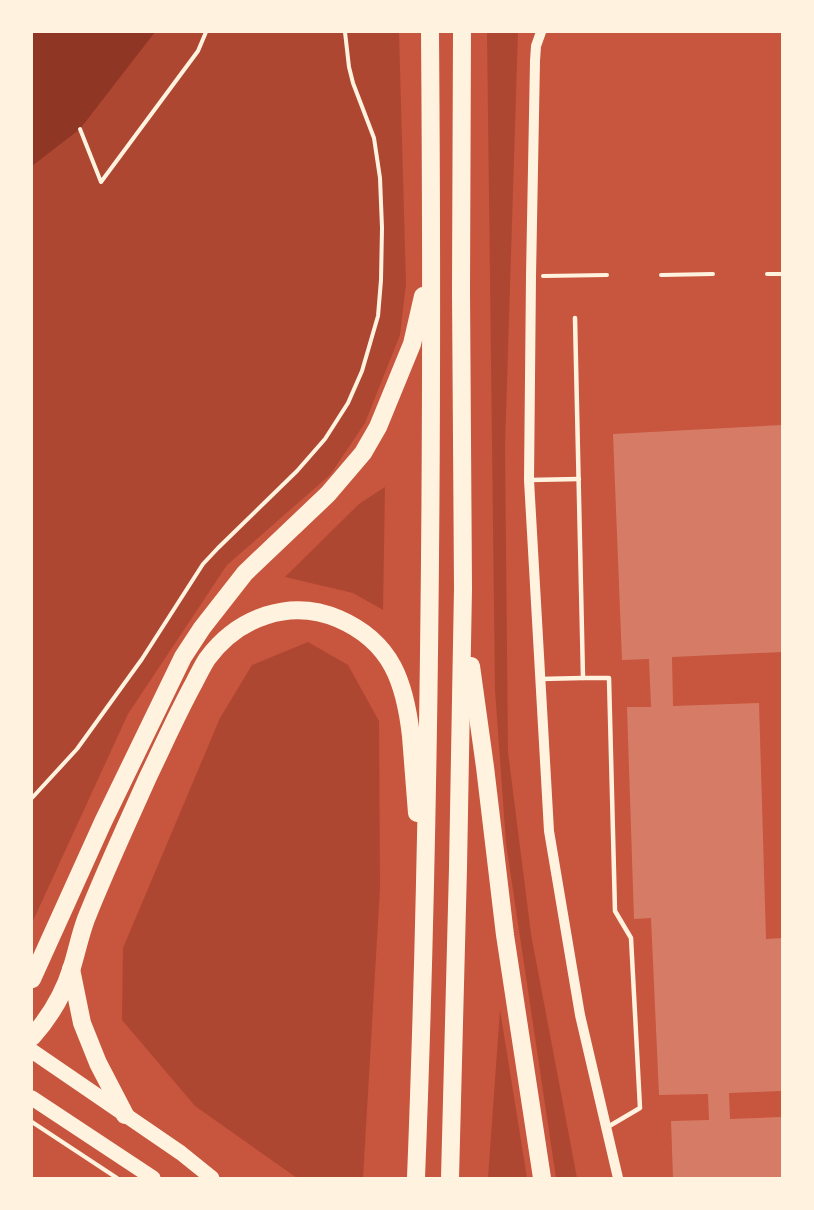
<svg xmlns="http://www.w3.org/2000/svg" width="814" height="1210" viewBox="0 0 814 1210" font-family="Mulish,sans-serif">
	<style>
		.green { fill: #ae4732 }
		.water { fill: #8f3625 }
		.building { fill: #d67c66 }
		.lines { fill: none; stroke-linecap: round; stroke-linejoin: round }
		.path { stroke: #fff3e0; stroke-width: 4 }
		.service { stroke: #fff3e0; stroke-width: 4.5 }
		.tertiary { stroke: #fff3e0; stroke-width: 10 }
		.primary { stroke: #fff3e0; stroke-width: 15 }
		.motorway { stroke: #fff3e0; stroke-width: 18 }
	</style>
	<rect width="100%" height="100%" fill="#c8553d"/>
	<!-- green -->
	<g class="green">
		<path d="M32 32H399L406 284 400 335 365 423 330 475 227 565 128 714 32 923Z"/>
		<path d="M487 32H518L505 446 508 752 531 934 577 1178H556L506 843 495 690Z"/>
		<path d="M385 487 383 610 353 593 285 577 359 504Z"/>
		<path d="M308 642 348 665 379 721 380 888 363 1178H297L195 1106 122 1020 123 948 220 718 252 665Z"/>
		<path d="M500 1010 527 1178H488Z"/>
	</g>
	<!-- water -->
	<path class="water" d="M32 32H155L80 129 32 166Z"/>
	<!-- building -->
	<path class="building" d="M782 425V652L672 657 673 706 759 703 766 939 782 938V1091L729 1093 730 1119 782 1117V1178H673L671 1121 709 1120 708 1094 659 1095 651 918 634 919 627 707H651L649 659 622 660 613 434Z"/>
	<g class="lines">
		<!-- path -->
		<g class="path">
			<path d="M80 129 101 182 198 51 206 32"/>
			<path d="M767 274H782"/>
			<path d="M661 275 713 274"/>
			<path d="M543 276 607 275"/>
			<path d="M32 798 77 749 142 659 203 564 218 548 297 471 325 439 348 403 362 371 378 316 381 280 382 228 380 178 374 138 353 83 349 67 345 32"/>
			<path d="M32 1122 117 1178"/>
		</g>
		<!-- service -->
		<g class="service">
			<path d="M575 318 583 678H609L615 911 631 938 640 1108 606 1128"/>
			<path d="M529 480 579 479"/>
			<path d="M540 679 583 678"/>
		</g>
		<!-- tertiary -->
		<path class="tertiary" d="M541 32 536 46 535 61 531 276 529 480 549 831 580 1015 618 1178"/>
		<!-- primary -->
		<g class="primary">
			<path d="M32 1051 181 1153 212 1178"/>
			<path d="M32 1098 153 1178"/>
		</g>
		<!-- motorway -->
		<g class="motorway">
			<path d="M471 666 485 767 505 935 542 1178"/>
			<path d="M71 969 82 1023 98 1063 125 1115"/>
			<path d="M32 979 103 822 183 657 202 628 245 573 328 494 363 453 378 427 412 344 423 296"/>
			<path d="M32 1037C50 1017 64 993 72 967 77 951 80 935 86 919 105 871 127 824 148 777 163 746 177 714 194 683 198 675 202 667 207 659 238 617 290 598 339 619 392 642 405 683 411 736 413 762 415 787 417 813"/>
			<path d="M416 1178C431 796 433 414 430 32"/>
			<path d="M450 1178 458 868 463 588 461 291 462 32"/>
		</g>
	</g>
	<!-- border -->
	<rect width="814" height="1210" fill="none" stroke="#fff3e0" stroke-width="66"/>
</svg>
